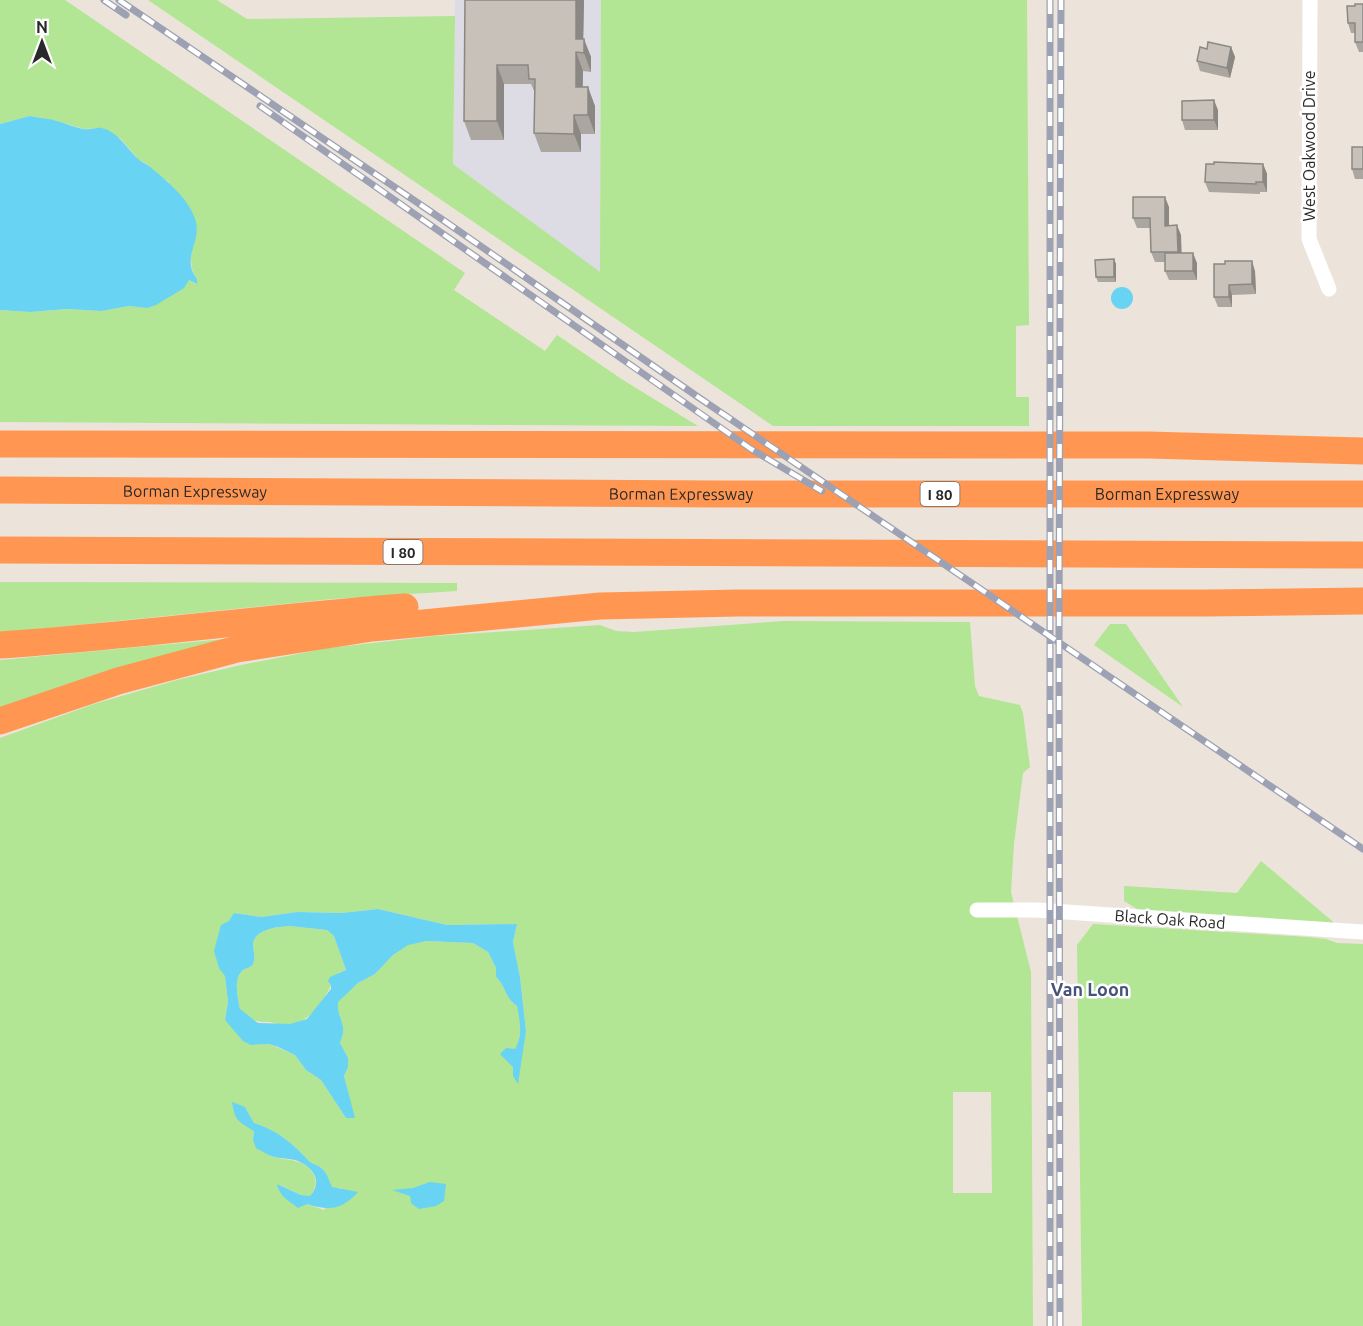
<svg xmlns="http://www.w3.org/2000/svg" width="1363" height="1326" viewBox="0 0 1363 1326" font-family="Ubuntu,sans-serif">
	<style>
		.industrial { fill: #dddbe4 }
		.green { fill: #b2e594; fill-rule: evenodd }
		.water { fill: #68d3f3; fill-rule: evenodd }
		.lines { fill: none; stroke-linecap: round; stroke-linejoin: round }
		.minor { stroke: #fff; stroke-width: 15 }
		.motorway { stroke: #ff9752; stroke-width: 27 }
		.rail-casing { stroke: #9da1b4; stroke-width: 7 }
		.rail { stroke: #fff; stroke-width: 4.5; stroke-dasharray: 14; stroke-linecap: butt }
		.wall { fill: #aba6a0 }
		.shaded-wall { fill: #8b8782 }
		.building { fill: #c7c1ba; stroke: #8b8782; stroke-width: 1.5 }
		.labels { text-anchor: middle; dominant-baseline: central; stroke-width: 5; stroke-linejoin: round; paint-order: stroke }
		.shield { fill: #fff; stroke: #696969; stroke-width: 1.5 }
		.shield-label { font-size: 15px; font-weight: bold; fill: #292929 }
		.street-label { font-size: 16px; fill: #292929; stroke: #fff }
		.neighbourhood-label { font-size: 18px; font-weight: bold; fill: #48537b; stroke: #fff }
	</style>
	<rect width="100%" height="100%" fill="#ece4da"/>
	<!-- industrial -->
	<path class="industrial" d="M455 0H601L600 273 453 164Z"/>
	<!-- green -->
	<g class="green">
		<path d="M0 0H65L465 273 454 290 545 351 557 335 623 380 698 426 0 422V310L30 312 67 309 102 311 129 306 147 308 189 280 196 284 197 279C186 263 193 246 197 228L168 181 160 177 147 164 139 160 121 139 102 128 84 129 57 121 30 116 0 124Z"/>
		<path d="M148 0H217L247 19 455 16 453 164 600 272 601 0H1027L1029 325 1016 326V397H1029V426H773Z"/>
		<path d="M0 582 457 583V591L332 599 0 633Z"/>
		<path d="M784 621 970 622 975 686 979 696 1020 705 1023 713 1030 767 1023 773 1014 844 1011 892 1031 972 1033 1326H0V738L94 704 177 680 241 665 328 648 435 636 600 625 616 631 634 632ZM378 909 447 925 517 924 513 942 520 977 526 1031 513 1076 515 1050 519 1042 521 1024 517 1006C505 999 506 986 496 977V968L488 952 473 943 426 941 408 944 393 955 375 974 358 983 337 1002C336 1020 349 1022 340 1043L348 1059V1067L344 1076 354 1118H346L321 1080 306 1070 295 1055 269 1044 251 1045 225 1020 228 1002 225 976 234 913 261 917 297 912 342 913ZM953 1092H991L992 1193H953ZM245 1107 254 1123C277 1130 291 1142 308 1160 311 1164 316 1164 320 1167 327 1172 329 1180 332 1188H341L324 1210 307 1204 278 1184 301 1195 310 1196C323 1181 312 1165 295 1161 288 1159 278 1159 271 1156 265 1153 259 1145 253 1140L254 1131Z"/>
		<path d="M1110 624H1126L1183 707 1094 645Z"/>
		<path d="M225 639 0 712V660Z"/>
		<path d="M1261 861 1338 926 1142 912 1124 901V886L1237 893Z"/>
		<path d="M1093 924 1308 937 1326 939 1337 943 1363 944V1326H1082L1077 945Z"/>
		<path d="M289 926 327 930 334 936 346 970 338 973C324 997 317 1020 288 1025 282 1026 275 1023 269 1022 256 1022 247 1020 240 1009 238 999 233 979 242 971 245 968 251 968 253 964 256 958 253 950 253 944 255 929 277 927 289 926Z"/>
	</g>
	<!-- water -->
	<g class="water">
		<path d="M30 116C39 118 48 118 57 121 66 123 75 128 84 129 90 130 97 127 102 128 118 132 127 148 137 158 141 162 145 163 149 166 166 180 190 199 196 222 201 243 181 258 197 279V284L189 280 184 288 156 305 147 308 129 306 102 311 67 309 30 312 0 310V124Z"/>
		<circle cx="1122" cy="298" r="11"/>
		<path d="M378 909 447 925 517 924 513 942 520 977 526 1031 518 1084 513 1076V1067L500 1054 506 1048 515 1049C523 1036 520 1021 517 1006 505 999 506 986 496 977V968L488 952 473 943 426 941 408 945 393 955 375 974 358 983 338 1002C336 1020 349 1022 340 1043L348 1058V1067L344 1076 355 1118H346L321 1080 306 1070 295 1055 278 1047 269 1044 251 1045 243 1041 225 1020 228 1002 225 976 219 968 214 951 221 925 229 921 234 913 261 917 297 912 342 913ZM289 926 327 930 334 936 346 970 330 977 328 981 331 985V989L307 1019 290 1024 258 1023 240 1009C238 999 233 979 242 971 245 968 251 968 253 964 256 958 253 950 253 944 255 929 277 927 289 926Z"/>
		<path d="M232 1102 245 1107 254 1123C277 1130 291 1142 308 1160 311 1164 316 1164 320 1167 327 1172 329 1180 332 1187L358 1192C342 1210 329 1211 307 1204L298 1208C288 1200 280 1197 277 1184L301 1195 310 1196C323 1182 314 1168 298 1161 291 1158 282 1159 274 1157 268 1155 262 1151 256 1148L253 1140 254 1131C238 1121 235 1121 232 1102Z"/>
		<path d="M430 1182 446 1184 444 1201 436 1206 419 1209 411 1203 410 1196 392 1190 413 1188Z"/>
	</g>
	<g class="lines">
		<!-- minor -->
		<g class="minor">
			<path d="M1310 0 1309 239 1329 289"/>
			<path d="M977 910H1036L1363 932"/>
		</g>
		<!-- motorway -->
		<g class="motorway">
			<path d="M0 444 1149 445 1363 451"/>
			<path id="s1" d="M0 490 719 494H1363"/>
			<path d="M0 550 1363 555"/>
			<path d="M0 645C135 636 270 617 405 607"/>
			<path d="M0 721 118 681 237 649 372 628 600 606 738 603H1207L1363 601"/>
		</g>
		<defs>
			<g id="rail">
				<path d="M104 0 126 15"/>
				<path d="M119 0 443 220 698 397 1363 849"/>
				<path d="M1050 0V1326"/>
				<path d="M260 106 751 449 822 491"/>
				<path d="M1060 1326 1059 642 1061 0"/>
			</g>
		</defs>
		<!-- rail casing -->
		<use href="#rail" class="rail-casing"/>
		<!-- rail -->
		<use href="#rail" class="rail"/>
	</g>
	<!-- wall -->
	<g class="wall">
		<path d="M465 0H584L583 39 591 57V72L583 71V87L595 106V134H581V152H541L534 133 535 93 531 84H504V140H471L464 121Z"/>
		<path d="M1363 4V52H1359L1355 42V33H1351L1348 23 1355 6Z"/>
		<path d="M1231 47 1235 57 1230 78 1200 71 1197 61 1207 49Z"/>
		<path d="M1218 110V130H1185L1182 120Z"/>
		<path d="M1363 147V179H1355L1352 169Z"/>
		<path d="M1263 164 1267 174V192H1260V194L1209 192 1205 182Z"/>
		<path d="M1169 207V226L1181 235V253L1197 263V280H1169L1165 271V262H1155L1151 252V228H1137L1133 218Z"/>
		<path d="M1114 259 1116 264V282H1098L1096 277Z"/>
		<path d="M1214 264 1255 271 1256 294 1232 295V307H1218L1214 297Z"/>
	</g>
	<!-- shaded-wall -->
	<g class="shaded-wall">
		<path d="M576 0H584L583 53 576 39Z"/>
		<path d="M584 39 591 57V72L584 53Z"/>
		<path d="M1231 47 1235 57 1230 78 1227 68Z"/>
		<path d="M576 52 583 71 582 106 576 87Z"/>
		<path d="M497 65 504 84V140L497 121Z"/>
		<path d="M588 87 595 106V134L588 115Z"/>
		<path d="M1214 100 1218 110V130L1214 120Z"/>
		<path d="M574 115 581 134V152L574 134Z"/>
		<path d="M1263 164 1267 174V192L1263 182Z"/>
		<path d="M1165 197 1169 207V236L1165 226Z"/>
		<path d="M1177 225 1181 235 1182 262 1178 252Z"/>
		<path d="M1193 253 1197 263V280L1193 271Z"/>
		<path d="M1114 259 1116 264V282L1114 277Z"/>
		<path d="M1252 261 1255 271 1256 294 1252 284Z"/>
		<path d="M1229 285 1232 295V307L1229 297Z"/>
	</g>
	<!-- building -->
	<g class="building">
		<path d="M465 0H576V39H584V53L576 52V87H588V115H574V134L534 133 535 79H529L528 65H497V121H464Z"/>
		<path d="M1355 4H1363V42H1355V23H1348L1347 6H1355Z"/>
		<path d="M1208 42 1231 47 1227 68 1197 61 1200 47 1207 49Z"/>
		<path d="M1214 100V120H1182V101Z"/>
		<rect x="1352" y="147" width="11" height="22"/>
		<path d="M1214 162 1263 164V182H1256V184L1205 182 1206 164H1214Z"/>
		<path d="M1133 197H1165V226L1177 225 1178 252H1151L1150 218H1133Z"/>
		<rect x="1165" y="253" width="28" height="18"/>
		<path d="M1114 259V277H1096L1095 260Z"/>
		<path d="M1225 261H1252V284L1229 285V297H1214V264H1225Z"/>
	</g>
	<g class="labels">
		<!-- shield labels -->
		<g class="shield">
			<rect x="920.5" y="482" width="39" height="24" rx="4.5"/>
			<rect x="383.5" y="540" width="39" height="24" rx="4.5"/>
		</g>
		<g class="shield-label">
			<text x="940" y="494">I 80</text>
			<text x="403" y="552">I 80</text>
		</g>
		<!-- street labels -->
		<g class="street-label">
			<text transform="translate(1309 146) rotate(-90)">West Oakwood Drive</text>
			<text stroke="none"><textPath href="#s1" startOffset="195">Borman Expressway</textPath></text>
			<text stroke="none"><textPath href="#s1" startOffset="681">Borman Expressway</textPath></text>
			<text stroke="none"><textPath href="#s1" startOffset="1167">Borman Expressway</textPath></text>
			<text transform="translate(1170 919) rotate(4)">Black Oak Road</text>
		</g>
		<!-- neighbourhood labels -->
		<g class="neighbourhood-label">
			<text x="1090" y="989">Van Loon</text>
		</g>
	</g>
	<!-- north arrow -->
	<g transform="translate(42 42)" stroke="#ffffff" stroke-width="4.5" paint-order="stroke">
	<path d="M0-4.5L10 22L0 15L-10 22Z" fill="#292929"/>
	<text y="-9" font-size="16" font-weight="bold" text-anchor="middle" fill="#292929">N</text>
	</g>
</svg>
